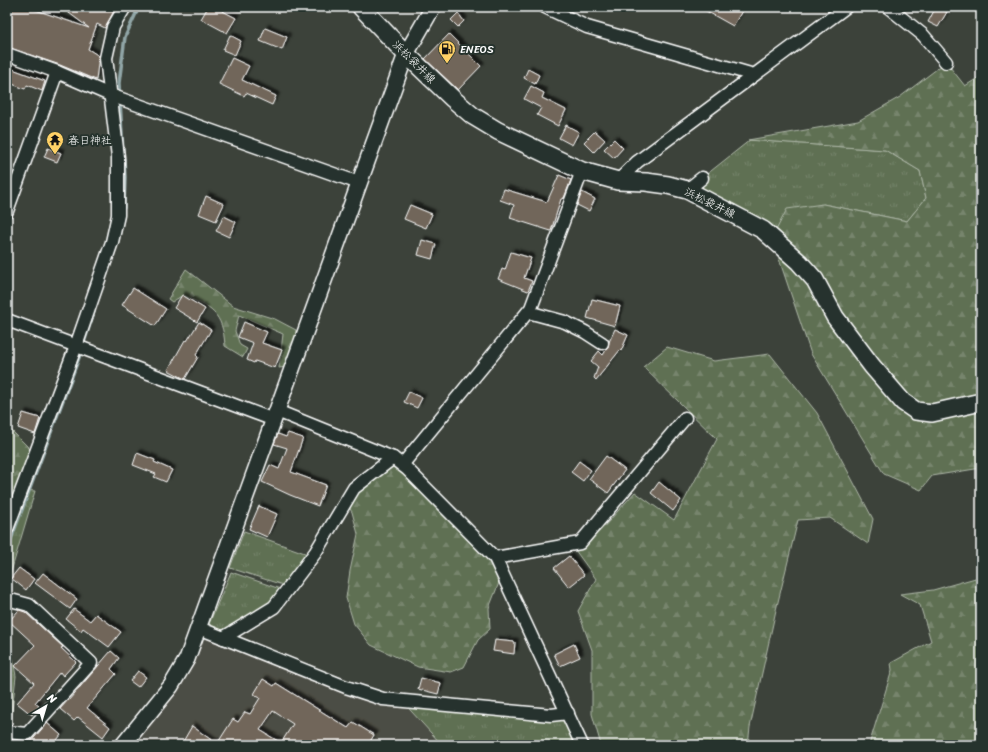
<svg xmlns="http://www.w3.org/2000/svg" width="988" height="752" viewBox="0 0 988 752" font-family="Sriracha,'Klee One',sans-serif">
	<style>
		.built { fill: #4c4d44 }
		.grass { fill: url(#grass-tufts); stroke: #afb8a9 }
		.forest { fill: url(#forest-firs); stroke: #afb8a9 }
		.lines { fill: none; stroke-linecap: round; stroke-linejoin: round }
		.stream { stroke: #91a6a7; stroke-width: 3.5 }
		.building { fill: #71665a; stroke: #fff; fill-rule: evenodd; filter: url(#shadow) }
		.minor-casing { stroke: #fff; stroke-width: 15 }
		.tertiary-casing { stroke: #fff; stroke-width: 18 }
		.secondary-casing { stroke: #fff; stroke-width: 20 }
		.minor { stroke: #26332d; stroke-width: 12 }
		.tertiary { stroke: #26332d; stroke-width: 15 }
		.secondary { stroke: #26332d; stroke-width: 17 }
		.labels { text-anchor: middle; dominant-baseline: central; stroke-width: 4; stroke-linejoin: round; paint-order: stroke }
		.poi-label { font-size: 11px; fill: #fff; stroke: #26332d; text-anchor: start }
		.street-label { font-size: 11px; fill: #fff; stroke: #26332d }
	</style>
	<defs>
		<pattern id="grass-tufts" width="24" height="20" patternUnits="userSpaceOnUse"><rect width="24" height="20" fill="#5f7053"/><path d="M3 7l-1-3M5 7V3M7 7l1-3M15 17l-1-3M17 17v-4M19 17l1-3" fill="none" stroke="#77856d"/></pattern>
		<pattern id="forest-firs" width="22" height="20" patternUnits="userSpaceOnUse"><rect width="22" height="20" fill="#5f7053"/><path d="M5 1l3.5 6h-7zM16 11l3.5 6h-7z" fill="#77856d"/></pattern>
		<filter id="shadow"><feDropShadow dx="3.5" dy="-3.5" stdDeviation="1" flood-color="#0009"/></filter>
	</defs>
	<rect width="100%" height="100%" fill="#3c423a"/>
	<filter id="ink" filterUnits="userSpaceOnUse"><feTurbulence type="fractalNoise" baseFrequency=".025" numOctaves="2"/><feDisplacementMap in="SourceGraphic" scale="8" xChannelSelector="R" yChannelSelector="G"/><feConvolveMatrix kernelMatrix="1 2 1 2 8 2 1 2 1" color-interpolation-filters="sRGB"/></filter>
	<g filter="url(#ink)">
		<!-- built -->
		<path class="built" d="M199 628 401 700 442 745H122L173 682Z"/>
		<!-- grass -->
		<g class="grass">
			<path d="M750 140 885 150 920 171 926 198 907 221 823 204 772 238 687 190Z"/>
			<path d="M22 490 35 491 8 582 9 638 16 676 11 720 7 740V532Z"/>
			<path d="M244 531 313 556 289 587 230 568Z"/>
			<path d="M231 572 286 591 223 638 206 631Z"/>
			<path d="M401 700 568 713 582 745H442Z"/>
		</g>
		<!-- forest -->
		<g class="forest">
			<path d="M946 62 965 86 981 76V468L932 476 921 490 884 474 811 354 772 238 787 209 823 204 907 221 926 198 920 171 885 150 748 140 858 121 900 97Z"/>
			<path d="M186 269 233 306 275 319 296 330 295 339 286 367 279 368 283 334 239 315 235 331 240 345 247 349 243 357 225 346C223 312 211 308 183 295L172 302 168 299Z"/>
			<path d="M667 347 714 361 770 354 817 413 873 519 868 544 830 518 798 520 776 610 750 727 748 745H601L592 714V650L578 611 596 579 575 550 601 530 635 492 674 520 717 439 643 367Z"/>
			<path d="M9 428 35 454 7 529V430Z"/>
			<path d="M393 458 495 558 502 575 489 608 490 629 478 640 464 667 451 672 418 667 371 645 354 624 346 598 350 571 358 534 352 512 345 501Z"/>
			<path d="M981 575V745H869L892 670 891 663 931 641 920 605 900 594 933 590 979 577Z"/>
		</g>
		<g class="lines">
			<!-- stream -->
			<g class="stream">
				<path d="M123 152 119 83 125 37 139 7"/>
				<path d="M124 159 125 177 124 208"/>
				<path d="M7 550 80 355 94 312"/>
			</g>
		</g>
		<!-- building -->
		<g class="building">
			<path d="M7 7H27L89 28 61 7H116L105 28 97 24 88 49 99 56 96 80 60 65 7 47Z"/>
			<path d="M208 7H215L236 18 227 33 201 19Z"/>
			<path d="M699 7H734L742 11 733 26Z"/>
			<path d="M936 7 947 12 938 27 928 22Z"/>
			<path d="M458 13 464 21 458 27 451 20Z"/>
			<path d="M265 28 287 37 282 50 260 41Z"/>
			<path d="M449 34 481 66 458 90 425 59Z"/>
			<path d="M230 35 241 41 235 55 223 50Z"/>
			<path d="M232 58 249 66 242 80 276 96 272 105 246 93 244 96 219 84Z"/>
			<path d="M7 67 45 81 42 91 27 85 25 89 7 82Z"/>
			<path d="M528 69 539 75 535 84 524 78Z"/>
			<path d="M531 86 544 93 542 98 566 110 558 126 537 115 541 108 524 99Z"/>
			<path d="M566 125 579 132 572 145 559 138Z"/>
			<path d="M595 131 605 140 594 152 584 142Z"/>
			<path d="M614 139 623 148 614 158 604 149Z"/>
			<path d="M48 148 61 153 57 162 44 157Z"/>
			<path d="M559 175 571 180 564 198 561 199 551 231 510 218 514 205 500 200 504 189 547 202Z"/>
			<path d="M582 192 595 199 589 211 577 205Z"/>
			<path d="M206 196 224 204 216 221 199 214Z"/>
			<path d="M410 205 432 214 426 228 404 219Z"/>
			<path d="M224 216 236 222 229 237 216 231Z"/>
			<path d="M422 240 436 244 432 259 418 255Z"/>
			<path d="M511 252 531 258 524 278 532 281 528 291 498 279 502 269 505 270Z"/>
			<path d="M133 288 166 309 155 326 122 305Z"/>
			<path d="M182 295 205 309 197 322 174 308Z"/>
			<path d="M592 299 620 306 615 326 587 318Z"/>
			<path d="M199 322 211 330 196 355 198 357 185 379 168 370 185 340 187 341Z"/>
			<path d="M244 322 267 332 262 343 282 350 275 368 255 361 254 363 247 360 253 343 238 337Z"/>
			<path d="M615 329 628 335 621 351 620 350 596 380 594 378 598 367 591 361 599 351 603 355 608 347 609 342Z"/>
			<path d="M409 392 422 398 417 408 404 402Z"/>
			<path d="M23 413 40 418 35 434 18 428Z"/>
			<path d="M288 433 303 438 291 472 326 485 318 506 290 495 262 482 270 465 279 469 287 448 274 444 278 434 286 437Z"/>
			<path d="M137 453 155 460 154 462 172 470 166 482 154 477 156 474 133 465Z"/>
			<path d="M606 456 625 470 608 493 589 479Z"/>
			<path d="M579 461 591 470 583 481 571 472Z"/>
			<path d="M659 482 681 500 673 511 651 493Z"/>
			<path d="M259 506 277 514 267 537 249 529Z"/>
			<path d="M569 556 584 575 569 587 554 568Z"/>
			<path d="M19 568 34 579 26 590 11 578Z"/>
			<path d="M43 573 77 599 70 609 35 583Z"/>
			<path d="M74 609 90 621 96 614 121 632 109 647 83 628 81 631 66 619Z"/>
			<path d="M19 610 25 612 63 647 61 648 76 662 63 676 60 672 35 703 39 706 32 715 17 703 34 683 15 666 35 645 9 621Z"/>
			<path d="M495 640 515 642 514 654 493 651Z"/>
			<path d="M574 644 580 657 560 666 554 654Z"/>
			<path d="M111 651 119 658 111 669 116 674 87 708 110 727 103 737 78 717 74 721 60 709 68 700V701Z"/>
			<path d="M138 671 146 677 138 687 130 681Z"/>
			<path d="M421 678 441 683 438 694 418 689Z"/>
			<path d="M263 679 274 686 276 683 348 728 353 722 374 735 368 745H181L192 726 217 744 233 719 238 722 245 712 250 714 260 698 254 694ZM273 711 293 724 281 743 260 730Z"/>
			<path d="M47 723 61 735 53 745H28Z"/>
		</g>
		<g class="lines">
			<defs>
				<g id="minor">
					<path d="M545 7 587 27 754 75"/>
					<path d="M888 7 923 35 946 62"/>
					<path d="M7 54 57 72 110 95 359 183"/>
					<path d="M618 181 637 162 846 7"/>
					<path d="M687 190 702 178"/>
					<path d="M7 211 57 72"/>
					<path d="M528 312 565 322 585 332 602 343"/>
					<path d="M7 320 274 420"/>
					<path d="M277 411 393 458 407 469 495 558 582 745"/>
					<path d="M402 465 531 308 582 171"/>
					<path d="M7 529 76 346 112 242 118 215V157L106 58 113 27 125 7"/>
					<path d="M495 558 580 543 685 418"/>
					<path d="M7 599 29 605 91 663 27 734 7 732"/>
					<path d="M199 628 346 687 383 699 551 715 568 713"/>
					<path d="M223 638 274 607 315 553 354 488 393 458"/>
				</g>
				<path id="tertiary" d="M123 745 171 686 187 659 406 54 433 7"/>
				<path id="secondary" d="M361 7 406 54 453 99 473 116 498 131 582 171 618 181 646 182 668 185 687 190 763 230 799 262 815 280 835 317 872 366 903 402 916 411 932 413 981 402"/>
			</defs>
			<!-- minor casing -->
			<use href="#minor" class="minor-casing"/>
			<!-- tertiary casing -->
			<use href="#tertiary" class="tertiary-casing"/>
			<!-- secondary casing -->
			<use href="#secondary" class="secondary-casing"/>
			<!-- minor -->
			<use href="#minor" class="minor"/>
			<!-- tertiary -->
			<use href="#tertiary" class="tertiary"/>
			<!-- secondary -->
			<use href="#secondary" class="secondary"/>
		</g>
	</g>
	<!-- icons -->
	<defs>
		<symbol id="fuel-pin" viewBox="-11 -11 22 30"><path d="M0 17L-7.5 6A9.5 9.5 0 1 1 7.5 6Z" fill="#ffd166" stroke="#26332d"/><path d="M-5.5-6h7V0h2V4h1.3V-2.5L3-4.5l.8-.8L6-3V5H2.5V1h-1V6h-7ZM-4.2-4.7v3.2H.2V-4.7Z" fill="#111"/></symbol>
		<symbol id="temple-pin" viewBox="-11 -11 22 30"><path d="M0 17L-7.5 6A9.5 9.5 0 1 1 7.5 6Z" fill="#ffd166" stroke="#26332d"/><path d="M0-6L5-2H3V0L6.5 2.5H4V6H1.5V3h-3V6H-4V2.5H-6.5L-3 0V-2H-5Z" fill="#111"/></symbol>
	</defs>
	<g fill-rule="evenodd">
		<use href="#fuel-pin" x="437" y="39" width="20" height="27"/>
		<use href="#temple-pin" x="45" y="130" width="20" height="27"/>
	</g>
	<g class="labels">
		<!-- poi labels -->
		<g class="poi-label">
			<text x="460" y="49">ENEOS</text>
			<text x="68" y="140">春日神社</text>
		</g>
		<!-- street labels -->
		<g class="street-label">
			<text transform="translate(414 62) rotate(45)">浜松袋井線</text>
			<text transform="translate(710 203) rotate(26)">浜松袋井線</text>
		</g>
	</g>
	<!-- margin -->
	<rect width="988" height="752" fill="none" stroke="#26332d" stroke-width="24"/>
	<rect x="12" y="12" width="964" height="728" fill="none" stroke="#fff" stroke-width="1.5" filter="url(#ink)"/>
	<!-- north arrow -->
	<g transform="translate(46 706) rotate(38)" stroke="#26332d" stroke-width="3" paint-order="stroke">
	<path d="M0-3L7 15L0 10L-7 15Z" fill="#ffffff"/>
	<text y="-6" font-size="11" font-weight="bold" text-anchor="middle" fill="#ffffff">N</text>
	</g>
</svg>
